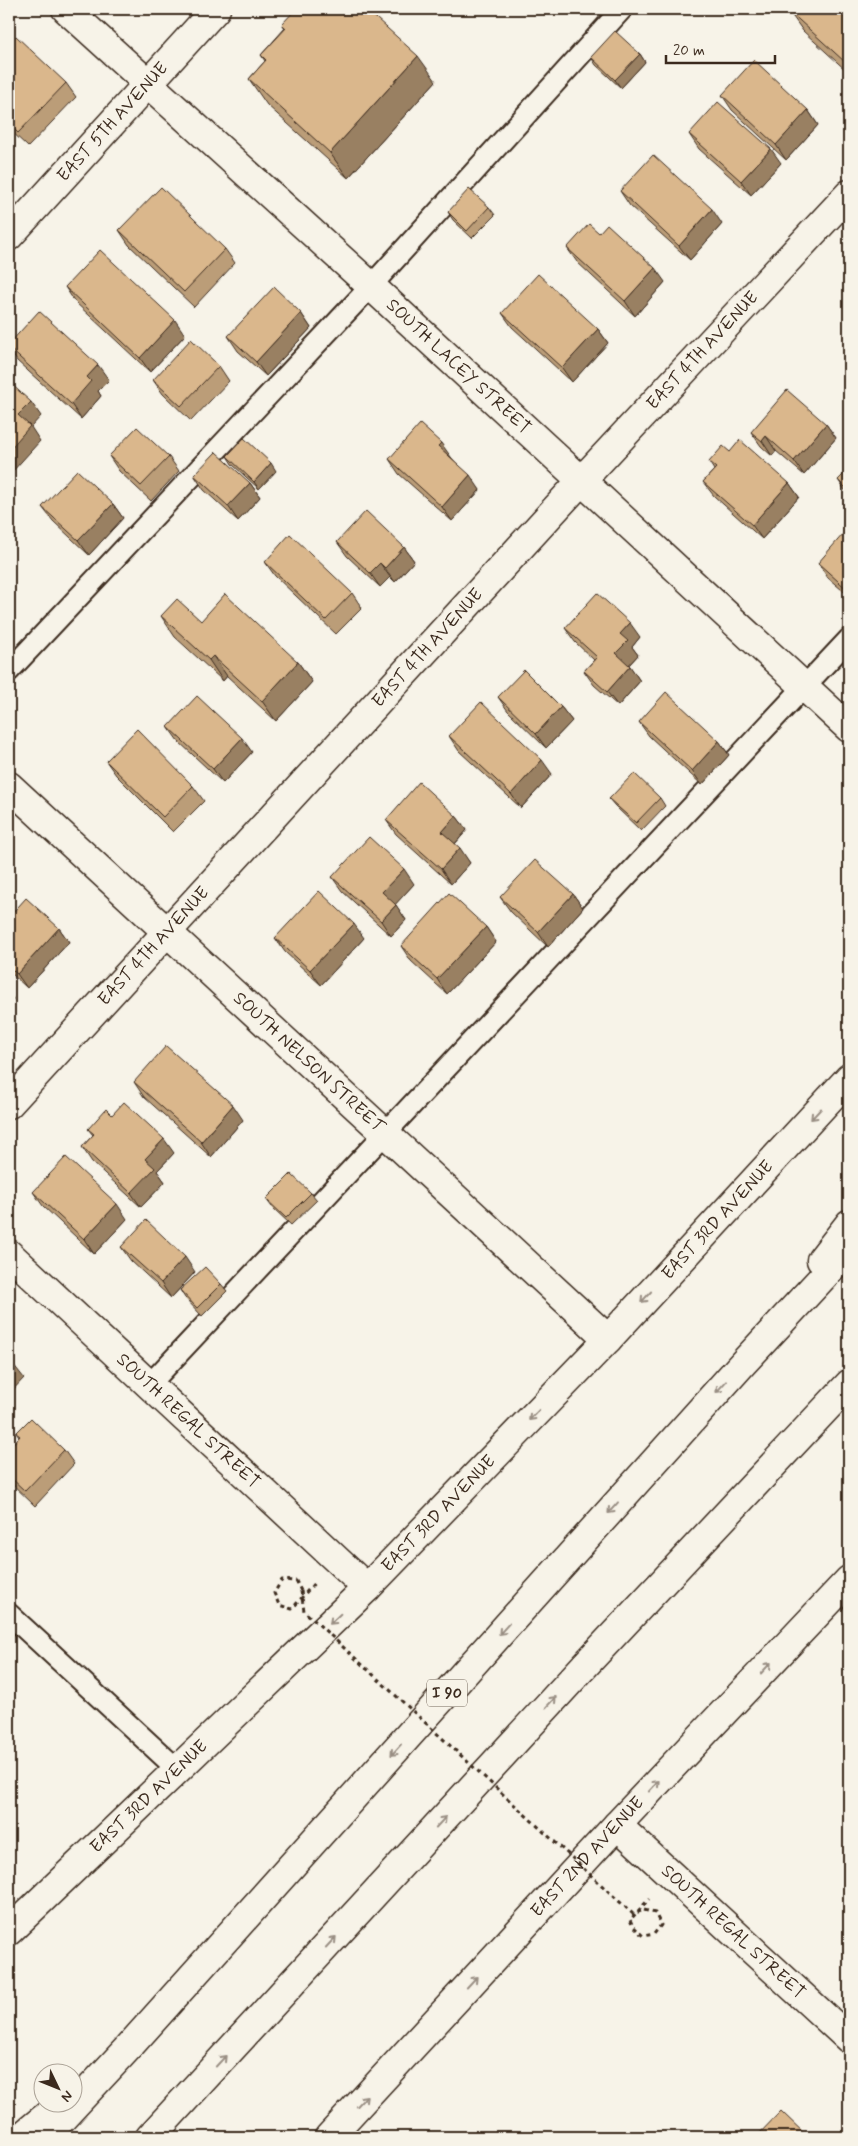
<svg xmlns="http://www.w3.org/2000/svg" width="858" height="2146" viewBox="0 0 858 2146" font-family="Mynerve,sans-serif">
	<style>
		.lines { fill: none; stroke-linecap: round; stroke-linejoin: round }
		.service-casing { stroke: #3b2a1e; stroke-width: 24 }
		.minor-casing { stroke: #3b2a1e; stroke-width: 31 }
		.tertiary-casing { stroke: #3b2a1e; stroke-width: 31 }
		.motorway-casing { stroke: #3b2a1e; stroke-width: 31 }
		.path { stroke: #3b2a1e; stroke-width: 3; stroke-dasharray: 4 4; stroke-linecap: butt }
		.service { stroke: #f7f3e8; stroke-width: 20 }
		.minor { stroke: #f7f3e8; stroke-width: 28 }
		.tertiary { stroke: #f7f3e8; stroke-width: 28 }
		.motorway { stroke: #f7f3e8; stroke-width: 28 }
		.path-bridge { stroke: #3b2a1e; stroke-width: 3; stroke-dasharray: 4 4; stroke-linecap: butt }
		.wall { fill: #bb9d78; stroke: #3b2a1e }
		.shaded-wall { fill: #998062; stroke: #3b2a1e }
		.building { fill: #dab78c; stroke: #3b2a1e }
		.oneway { stroke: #998e83 }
		.labels { text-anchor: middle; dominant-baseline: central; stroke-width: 5; stroke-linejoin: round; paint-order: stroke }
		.shield { fill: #f7f3e8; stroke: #73665b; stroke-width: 1 }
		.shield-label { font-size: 16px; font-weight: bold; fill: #3b2a1e }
		.street-label { font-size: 18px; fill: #3b2a1e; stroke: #f7f3e8 }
	</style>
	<rect width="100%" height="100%" fill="#f7f3e8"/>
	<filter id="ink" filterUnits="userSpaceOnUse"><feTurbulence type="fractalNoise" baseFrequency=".02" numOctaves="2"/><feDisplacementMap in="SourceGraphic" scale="10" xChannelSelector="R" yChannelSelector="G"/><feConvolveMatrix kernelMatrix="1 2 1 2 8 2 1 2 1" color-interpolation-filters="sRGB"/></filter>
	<g filter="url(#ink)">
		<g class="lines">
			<defs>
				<g id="service">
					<path d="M9 671 371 286 622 9"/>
					<path d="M149 1385 849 639"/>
					<path d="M9 1614 178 1770"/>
				</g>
				<g id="minor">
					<path id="s1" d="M66 9 371 286 849 728"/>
					<path id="s2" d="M9 786 608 1339"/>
					<path id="s3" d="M9 1104 582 480 849 194"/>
					<path id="s4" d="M9 1254 367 1588"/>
					<path id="s5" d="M617 1825 849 2039"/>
				</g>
				<g id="tertiary">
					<path id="s6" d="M9 236 216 9"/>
					<path id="s7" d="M9 1931 367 1588 608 1339 849 1078"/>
					<path id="s8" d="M329 2137 617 1825 849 1580"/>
				</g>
				<g id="motorway">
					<path d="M821 1260 849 1224"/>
					<path d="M21 2137 55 2109"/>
					<path d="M45 2137 127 2049 743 1363 849 1249"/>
					<path d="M150 2137 588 1662 849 1384"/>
				</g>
			</defs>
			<!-- service casing -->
			<use href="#service" class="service-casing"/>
			<!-- minor casing -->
			<use href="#minor" class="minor-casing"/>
			<!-- tertiary casing -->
			<use href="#tertiary" class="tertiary-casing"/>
			<!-- motorway casing -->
			<use href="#motorway" class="motorway-casing"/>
			<!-- path -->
			<g class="path">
				<path d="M301 1591 296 1581 282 1580 274 1593 279 1605 292 1609 315 1582"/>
				<path d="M644 1910 655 1913 661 1925 654 1934 643 1936 633 1926 630 1920 649 1899"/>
			</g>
			<!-- service -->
			<use href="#service" class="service"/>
			<!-- minor -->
			<use href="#minor" class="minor"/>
			<!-- tertiary -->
			<use href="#tertiary" class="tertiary"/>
			<!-- motorway -->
			<use href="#motorway" class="motorway"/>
			<!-- path-bridge -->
			<path class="path-bridge" d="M301 1591 304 1611 633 1914 644 1910"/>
		</g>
		<!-- wall -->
		<g class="wall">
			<path d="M849 9V73L803 31 788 10Z"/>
			<path d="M282 24 436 81 348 178 267 105 249 79 265 61 261 55 285 28Z"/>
			<path d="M9 43 66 83 76 97 28 147 9 129Z"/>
			<path d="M640 54 645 62 621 88 596 65 591 57Z"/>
			<path d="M722 95 808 110 818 125 786 160 732 110Z"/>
			<path d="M689 134 781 163 751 195 699 149Z"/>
			<path d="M620 191 722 224 690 260 630 206Z"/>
			<path d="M489 207 495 215 472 238 453 220 448 212Z"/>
			<path d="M119 230 225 249 235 263 194 307 129 245Z"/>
			<path d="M599 233 665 282 635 316 577 262 567 248Z"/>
			<path d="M65 287 185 335 150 372 75 302Z"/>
			<path d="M301 313 311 328 266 376 238 351 228 336Z"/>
			<path d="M502 313 598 329 608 343 572 382 512 327Z"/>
			<path d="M9 344 109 380 98 391 101 396 81 419 17 361 9 349Z"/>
			<path d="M219 366 229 381 191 421 163 394 153 380Z"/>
			<path d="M826 424 836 438 804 475 776 451 772 456 761 446 751 432Z"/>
			<path d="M730 452 789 483 799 497 762 539 714 496 703 482 714 470 709 462Z"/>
			<path d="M109 456 169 457 179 471 151 501 119 471Z"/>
			<path d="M227 456 276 471 259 489 232 464Z"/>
			<path d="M451 457 480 490 452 521 399 474 389 459Z"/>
			<path d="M849 469V496L838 480Z"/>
			<path d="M194 475 250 483 260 497 238 521 204 490Z"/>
			<path d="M113 504 123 518 89 555 53 521 42 507Z"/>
			<path d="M849 538V596L828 578 818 563Z"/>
			<path d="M337 542 404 547 414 561 395 582 390 577 380 587 347 556Z"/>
			<path d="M265 562 352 593 362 608 336 634 275 576Z"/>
			<path d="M161 616 201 621 298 662 312 682 276 721 227 676 223 681 175 637Z"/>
			<path d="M565 628 640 637 632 647 638 655 629 665 640 681 618 706 594 685 584 671 594 660 575 642Z"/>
			<path d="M498 697 561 707 572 721 546 748 508 711Z"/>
			<path d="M639 722 719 741 729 755 702 785 649 736Z"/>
			<path d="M168 727 252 752 223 783 178 741Z"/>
			<path d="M449 736 552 774 521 808 459 751Z"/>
			<path d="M106 761 193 786 204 801 173 832 116 775Z"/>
			<path d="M660 798 665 806 641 831 615 806 609 799Z"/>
			<path d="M456 816 467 830 455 844 470 863 451 884 396 834 386 820Z"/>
			<path d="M332 877 414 884 395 904 406 920 391 936 342 891Z"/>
			<path d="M573 894 583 908 548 947 511 912 500 897Z"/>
			<path d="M9 917 59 928 69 942 27 988 9 971Z"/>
			<path d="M486 927 496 942 447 994 411 961 401 946Z"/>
			<path d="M275 938H364L321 985 285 952Z"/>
			<path d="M134 1082 243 1120 211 1157 144 1097Z"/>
			<path d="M112 1115 174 1153 157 1171 165 1182 141 1207 92 1162 82 1147 93 1135 88 1129Z"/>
			<path d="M33 1192 127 1219 94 1254 43 1206Z"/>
			<path d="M311 1193 317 1200 291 1225 272 1207 266 1199Z"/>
			<path d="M121 1247 195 1272 171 1298 131 1261Z"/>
			<path d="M221 1284 227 1291 202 1316 185 1298 180 1290Z"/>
			<path d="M16 1433 64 1450 74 1464 35 1506 9 1481V1448L19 1437Z"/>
		</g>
		<!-- shaded-wall -->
		<g class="shaded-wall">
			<path d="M422 9H432L426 15Z"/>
			<path d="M640 54 645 62 621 88 615 80Z"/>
			<path d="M418 56 436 81 348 178 330 153Z"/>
			<path d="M849 57V68L845 62Z"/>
			<path d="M808 110 818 125 786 160 776 145Z"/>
			<path d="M771 149 781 163 751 195 741 181Z"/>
			<path d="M712 209 722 224 690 260 679 246Z"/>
			<path d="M655 268 665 282 635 316 625 301Z"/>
			<path d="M301 313 311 328 266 376 256 362Z"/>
			<path d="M175 320 185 335 150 372 140 358Z"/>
			<path d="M598 329 608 343 572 382 562 368Z"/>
			<path d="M98 365 109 380 98 391 101 396 81 419 71 404 87 377Z"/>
			<path d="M31 402 41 416 31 427 40 441 12 472 9 466V450L18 415Z"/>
			<path d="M826 424 836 438 804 475 794 461Z"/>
			<path d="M766 436 776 451 772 456 762 441Z"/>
			<path d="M441 443 451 457 448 461 438 446Z"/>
			<path d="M271 463 276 471 259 489 254 482Z"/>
			<path d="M470 475 480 490 452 521 442 507Z"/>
			<path d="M250 483 260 497 238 521 228 506Z"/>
			<path d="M789 483 799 497 762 539 752 525Z"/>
			<path d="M113 504 123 518 89 555 78 540Z"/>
			<path d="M404 547 414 561 395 582 385 568Z"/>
			<path d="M380 563 390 577 380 587 370 573Z"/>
			<path d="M630 623 640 637 632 647 638 655 626 668 616 653 620 634Z"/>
			<path d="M213 656 227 676 223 681 209 660Z"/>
			<path d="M298 662 312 682 276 721 262 701Z"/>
			<path d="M630 666 640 681 618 706 607 692Z"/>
			<path d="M561 707 572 721 546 748 536 734Z"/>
			<path d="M242 738 252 752 223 783 213 769Z"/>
			<path d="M719 741 729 755 702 785 692 771Z"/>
			<path d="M542 760 552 774 521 808 511 794Z"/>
			<path d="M456 816 467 830 452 847 442 832Z"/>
			<path d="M460 848 470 863 451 884 441 869Z"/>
			<path d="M404 869 414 884 393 907 382 892Z"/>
			<path d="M573 894 583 908 548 947 538 932Z"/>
			<path d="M396 905 406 920 391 936 381 921Z"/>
			<path d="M354 924 364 938 321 985 310 970Z"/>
			<path d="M486 927 496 942 447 994 437 979Z"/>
			<path d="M59 928 69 942 27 988 17 974Z"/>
			<path d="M9 993 13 999 9 1004Z"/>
			<path d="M233 1105 243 1120 211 1157 201 1142Z"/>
			<path d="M164 1139 174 1153 157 1171 165 1182 141 1207 131 1193 145 1159Z"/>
			<path d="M117 1204 127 1219 94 1254 84 1239Z"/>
			<path d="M185 1257 195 1272 171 1298 161 1283Z"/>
			<path d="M13 1364 24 1378 9 1394V1369Z"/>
		</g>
		<!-- building -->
		<g class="building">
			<path d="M296 9H366L418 56 330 153 249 79 266 60 261 55 286 28 282 24Z"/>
			<path d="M790 9H849V57L845 62 788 10Z"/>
			<path d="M615 31 640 54 615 80 591 57Z"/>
			<path d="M16 36 66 83 18 133 9 124V43Z"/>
			<path d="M754 60 808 110 776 145 722 95Z"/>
			<path d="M718 102 771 149 741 181 689 134Z"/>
			<path d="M653 155 712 209 679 246 620 191Z"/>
			<path d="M161 187 225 249 184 292 119 230Z"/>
			<path d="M469 189 489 207 467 231 448 212Z"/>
			<path d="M589 224 599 233 607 224 655 268 625 301 567 248Z"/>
			<path d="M100 250 175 320 140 358 65 287Z"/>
			<path d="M538 274 598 329 562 368 502 313Z"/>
			<path d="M274 287 301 313 256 362 228 336Z"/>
			<path d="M39 311 98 365 87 377 91 381 71 404 9 348V344Z"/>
			<path d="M191 339 219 366 181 406 153 380Z"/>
			<path d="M9 382 31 402 18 415 30 426 9 450Z"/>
			<path d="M787 390 826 424 794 461 766 436 762 441 751 432Z"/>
			<path d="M420 424 441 443 438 446 470 475 442 507 389 459Z"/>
			<path d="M137 427 169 457 141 486 109 456Z"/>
			<path d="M244 438 271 463 254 482 227 456Z"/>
			<path d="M740 440 789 483 752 525 703 482 716 468 709 462 723 446 730 452Z"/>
			<path d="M216 452 250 483 228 506 194 475Z"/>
			<path d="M849 469V491L838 480Z"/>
			<path d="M77 470 113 504 78 540 42 507Z"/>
			<path d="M366 511 404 547 385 568 380 563 370 573 337 542Z"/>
			<path d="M844 533 849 538V591L818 563Z"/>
			<path d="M290 534 352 593 326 620 265 562Z"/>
			<path d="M597 593 630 623 620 634 628 641 616 653 630 666 607 692 584 671 597 657 565 628Z"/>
			<path d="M225 594 298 662 262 701 213 656 209 660 161 616 177 599 201 621Z"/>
			<path d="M524 670 561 707 536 734 498 697Z"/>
			<path d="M666 692 719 741 692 771 639 722Z"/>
			<path d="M197 696 242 738 213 769 168 727Z"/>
			<path d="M481 702 542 760 511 794 449 736Z"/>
			<path d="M137 729 193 786 163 817 106 761Z"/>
			<path d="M634 773 660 798 636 823 609 799Z"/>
			<path d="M419 782 456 816 442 832 460 848 441 869 386 820Z"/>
			<path d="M369 837 404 869 382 892 396 905 381 921 332 877Z"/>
			<path d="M535 860 573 894 538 932 500 897Z"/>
			<path d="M319 891 354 924 310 970 275 938Z"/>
			<path d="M449 893 486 927 437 979 401 946Z"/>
			<path d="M26 898 59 928 17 974 9 966V917Z"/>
			<path d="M166 1046 233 1105 201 1142 134 1082Z"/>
			<path d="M124 1102 164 1139 145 1159 155 1168 131 1193 82 1147 94 1134 88 1129 106 1109 112 1115Z"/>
			<path d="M66 1157 117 1204 84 1239 33 1192Z"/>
			<path d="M291 1174 311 1193 286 1218 266 1199Z"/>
			<path d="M146 1220 185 1257 161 1283 121 1247Z"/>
			<path d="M205 1267 221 1284 197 1308 180 1290Z"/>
			<path d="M9 1360 13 1364 9 1369Z"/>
			<path d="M31 1418 64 1450 25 1491 9 1476V1448L20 1436 16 1433Z"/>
			<path d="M781 2111 808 2137H756Z"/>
		</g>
		<!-- one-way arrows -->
		<defs><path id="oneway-shaft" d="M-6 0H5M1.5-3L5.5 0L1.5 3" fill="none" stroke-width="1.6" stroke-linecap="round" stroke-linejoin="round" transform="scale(1.25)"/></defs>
		<g class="oneway">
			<use href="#oneway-shaft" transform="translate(816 1114) rotate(133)"/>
			<use href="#oneway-shaft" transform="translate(646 1297) rotate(133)"/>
			<use href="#oneway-shaft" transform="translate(721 1387) rotate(132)"/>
			<use href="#oneway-shaft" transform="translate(534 1415) rotate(134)"/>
			<use href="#oneway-shaft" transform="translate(613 1508) rotate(132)"/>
			<use href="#oneway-shaft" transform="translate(335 1619) rotate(136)"/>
			<use href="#oneway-shaft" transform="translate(504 1629) rotate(132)"/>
			<use href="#oneway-shaft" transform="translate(766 1668) rotate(-47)"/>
			<use href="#oneway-shaft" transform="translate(551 1702) rotate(-47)"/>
			<use href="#oneway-shaft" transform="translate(396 1750) rotate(132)"/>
			<use href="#oneway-shaft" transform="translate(654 1786) rotate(-47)"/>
			<use href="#oneway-shaft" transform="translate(441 1822) rotate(-47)"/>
			<use href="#oneway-shaft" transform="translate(331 1942) rotate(-47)"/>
			<use href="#oneway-shaft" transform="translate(472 1982) rotate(-47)"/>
			<use href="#oneway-shaft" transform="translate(221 2061) rotate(-47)"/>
			<use href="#oneway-shaft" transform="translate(362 2101) rotate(-47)"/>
		</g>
	</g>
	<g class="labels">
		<!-- shield labels -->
		<rect class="shield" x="427" y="1679.5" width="40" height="27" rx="4"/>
		<g class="shield-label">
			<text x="447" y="1693">I 90</text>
		</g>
		<!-- street labels -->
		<g class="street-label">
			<text stroke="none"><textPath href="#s6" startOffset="154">EAST 5TH AVENUE</textPath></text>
			<text stroke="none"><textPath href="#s3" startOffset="1024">EAST 4TH AVENUE</textPath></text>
			<text stroke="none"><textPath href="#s1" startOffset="531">SOUTH LACEY STREET</textPath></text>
			<text stroke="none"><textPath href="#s3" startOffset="619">EAST 4TH AVENUE</textPath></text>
			<text stroke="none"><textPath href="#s3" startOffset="214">EAST 4TH AVENUE</textPath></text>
			<text stroke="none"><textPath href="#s2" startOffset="408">SOUTH NELSON STREET</textPath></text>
			<text stroke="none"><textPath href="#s7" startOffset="1004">EAST 3RD AVENUE</textPath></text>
			<text stroke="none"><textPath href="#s4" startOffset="245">SOUTH REGAL STREET</textPath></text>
			<text stroke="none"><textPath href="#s7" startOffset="599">EAST 3RD AVENUE</textPath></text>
			<text stroke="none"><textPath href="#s7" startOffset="194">EAST 3RD AVENUE</textPath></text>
			<text stroke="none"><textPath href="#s8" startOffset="381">EAST 2ND AVENUE</textPath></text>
			<text stroke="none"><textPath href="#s5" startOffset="158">SOUTH REGAL STREET</textPath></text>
		</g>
	</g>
	<!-- margin -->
	<rect width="858" height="2146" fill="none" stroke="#f7f3e8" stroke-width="30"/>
	<rect x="15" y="15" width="828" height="2116" fill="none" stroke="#3b2a1e" stroke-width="2" filter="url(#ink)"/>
	<!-- north arrow -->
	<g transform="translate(58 2088) rotate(133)"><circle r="24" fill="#f7f3e8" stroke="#aca397"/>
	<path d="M0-4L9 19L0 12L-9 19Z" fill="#3b2a1e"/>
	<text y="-8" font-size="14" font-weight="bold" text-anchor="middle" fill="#3b2a1e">N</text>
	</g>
	<!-- scale -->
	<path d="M666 55v8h109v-8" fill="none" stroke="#3b2a1e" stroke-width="2.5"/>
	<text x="673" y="55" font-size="15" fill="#3b2a1e" stroke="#f7f3e8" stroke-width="4" paint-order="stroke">20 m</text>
</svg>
